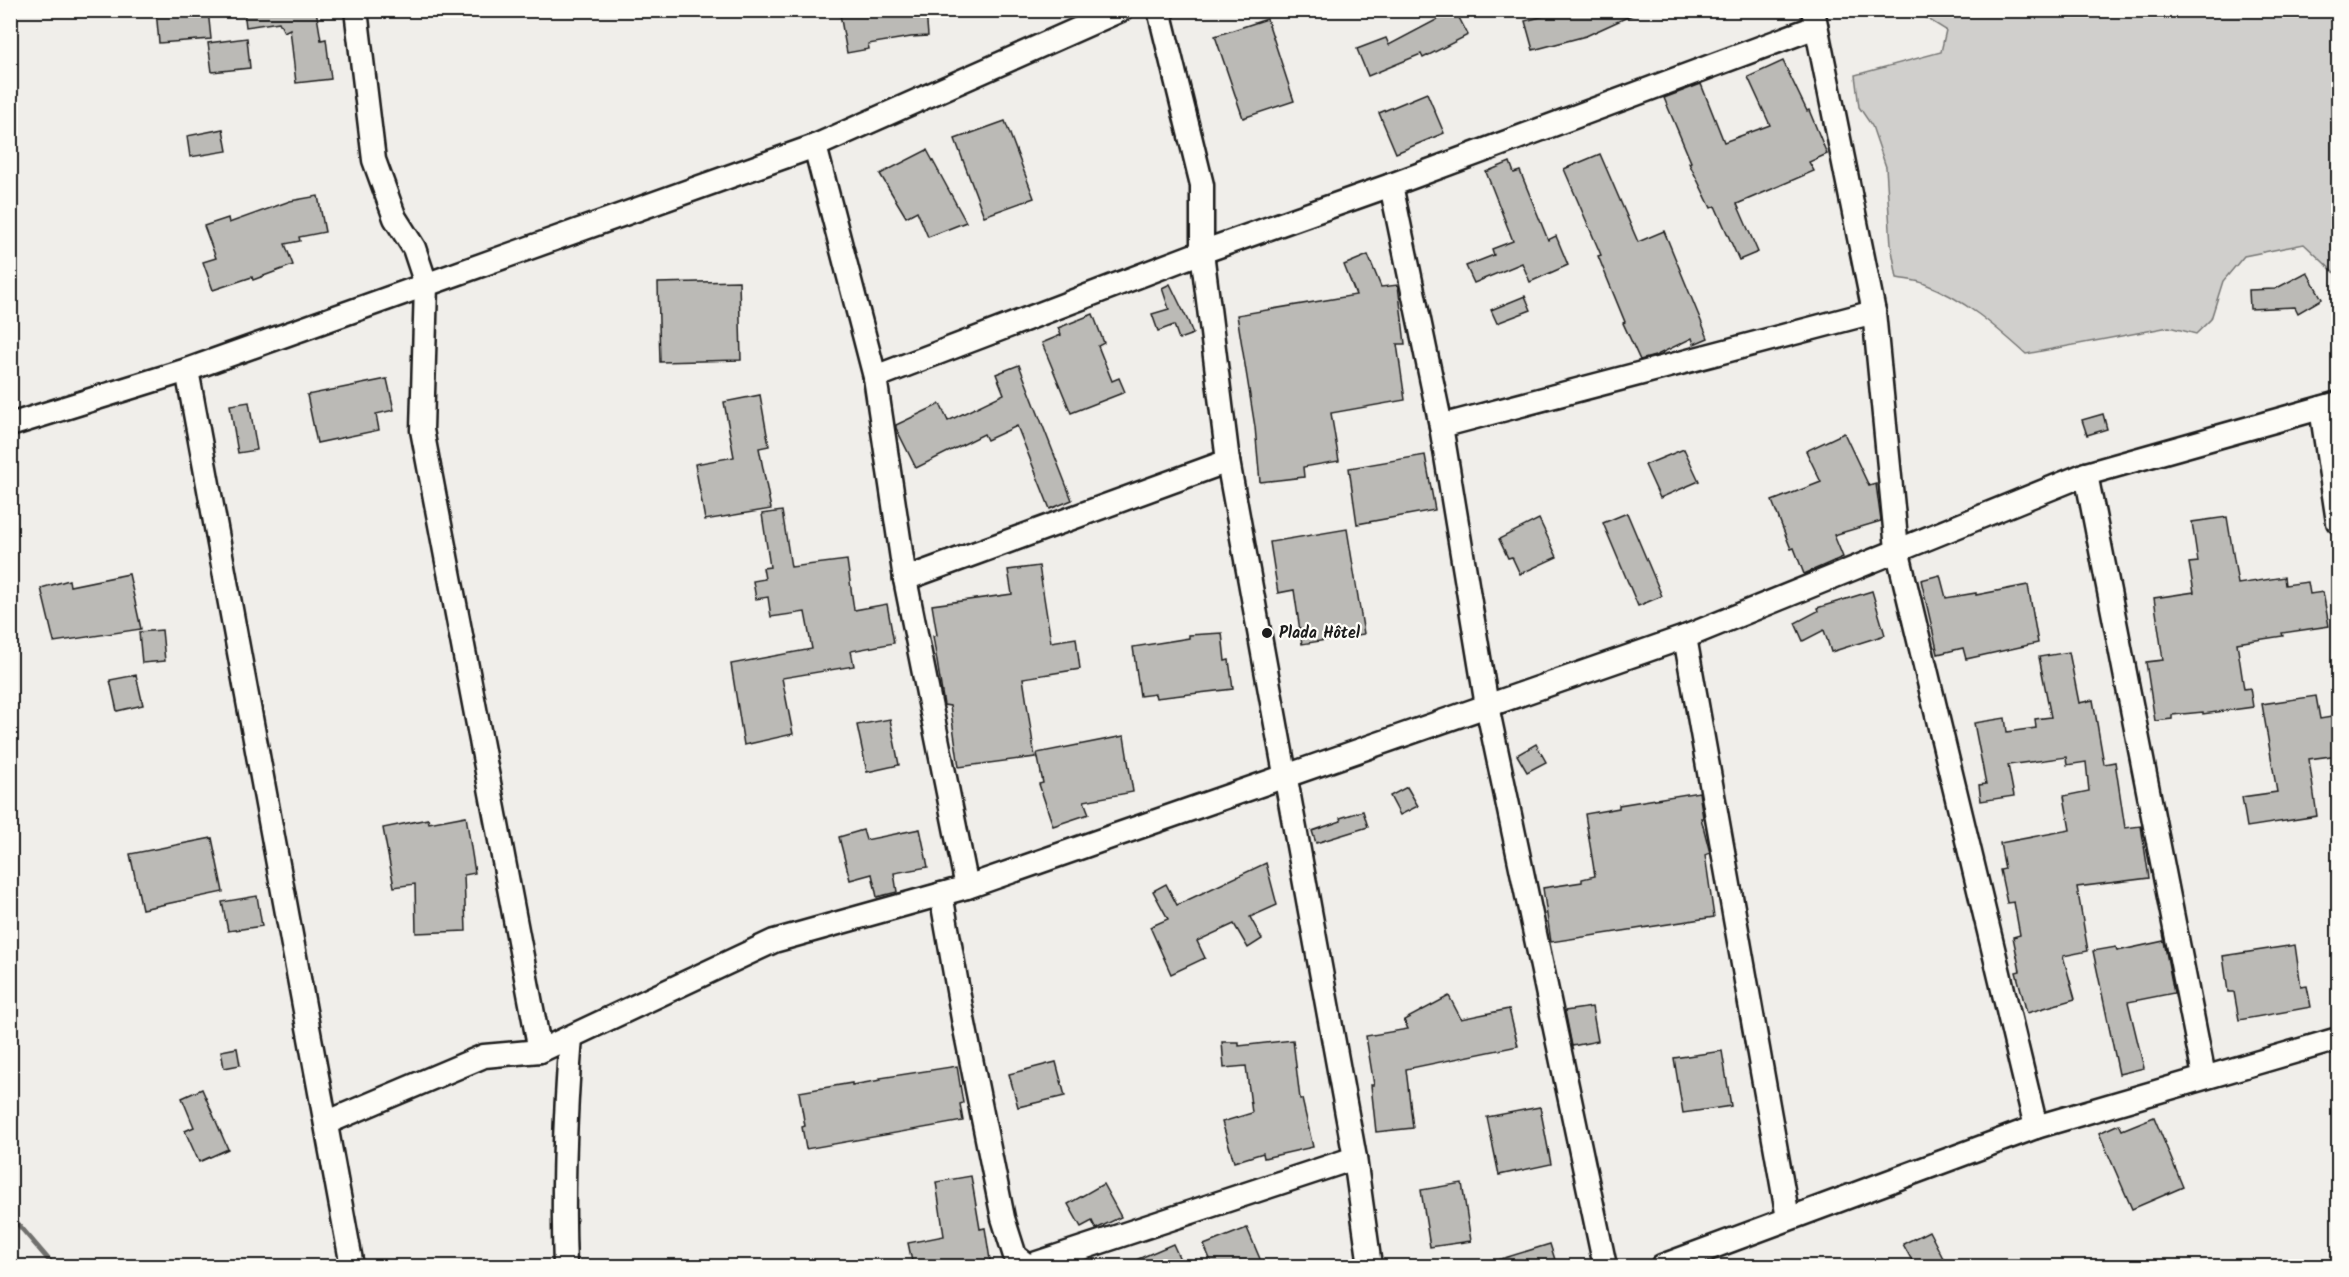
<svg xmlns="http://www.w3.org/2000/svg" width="2349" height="1277" viewBox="0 0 2349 1277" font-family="Kalam,sans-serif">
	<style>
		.green { fill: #d0cfcc; stroke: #767674; stroke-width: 1.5 }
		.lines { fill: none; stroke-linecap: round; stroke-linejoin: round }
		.stream { stroke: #706f6d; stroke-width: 5 }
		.building { fill: #bbbab6; stroke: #1c1c1c; stroke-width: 1.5 }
		.street-casing { stroke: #1c1c1c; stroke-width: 27 }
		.street { stroke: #fdfcf7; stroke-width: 22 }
		.poi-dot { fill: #1c1c1c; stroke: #fdfcf7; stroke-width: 2 }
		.labels { text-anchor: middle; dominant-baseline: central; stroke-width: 4.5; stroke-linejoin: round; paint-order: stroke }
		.poi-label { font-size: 16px; font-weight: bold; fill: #1c1c1c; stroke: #fdfcf7; text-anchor: start }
	</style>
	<rect width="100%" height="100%" fill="#f0eeea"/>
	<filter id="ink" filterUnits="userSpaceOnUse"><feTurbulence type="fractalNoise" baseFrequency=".0167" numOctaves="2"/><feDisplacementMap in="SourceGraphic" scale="12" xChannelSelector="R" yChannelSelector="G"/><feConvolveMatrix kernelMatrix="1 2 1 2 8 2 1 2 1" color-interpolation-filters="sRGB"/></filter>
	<g filter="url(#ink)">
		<!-- green -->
		<path class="green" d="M2228 10 2241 15V10L2338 11V276L2304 244 2244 256 2223 281 2211 319 2196 334 2169 327 2026 354C1996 327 1964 299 1925 284 1917 280 1906 280 1897 278L1891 245 1886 167 1872 126 1859 107 1855 75 1941 52 1946 30 1920 14 1888 11Z"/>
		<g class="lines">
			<!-- stream -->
			<path class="stream" d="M10 1211 18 1224 54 1266"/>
		</g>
		<!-- building -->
		<g class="building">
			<path d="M156 10H208L211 39 159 43Z"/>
			<path d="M244 10H316L321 40 326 39 331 79 296 83 290 29 284 32 279 22 246 27Z"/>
			<path d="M857 10H926L928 36 911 37 868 44 869 49 847 53 840 14Z"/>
			<path d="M1455 10 1468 35 1423 58 1421 54 1368 76 1357 49 1386 38 1389 45Z"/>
			<path d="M1568 10H1643L1586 36 1533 50 1525 21Z"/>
			<path d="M1267 19 1294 101 1243 118 1215 36Z"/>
			<path d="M247 38 250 68 212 72 208 43Z"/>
			<path d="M1783 61 1807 111 1809 110 1827 154 1809 162 1814 171 1737 204 1758 252 1739 260 1715 206 1711 208 1689 163 1691 162 1664 98 1701 84 1724 142 1770 125 1748 77Z"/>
			<path d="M1427 93 1444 133 1396 153 1379 113Z"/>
			<path d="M1005 121 1034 198 984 216 955 139Z"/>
			<path d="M223 129 227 151 190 157 187 136Z"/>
			<path d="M927 150 966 222 928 237 917 211 906 217 880 174Z"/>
			<path d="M1600 154 1638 242 1664 231 1708 338 1694 344 1692 338 1655 356 1640 360 1623 323 1625 322 1598 256 1601 255 1564 169Z"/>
			<path d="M1510 162 1514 173 1520 171 1548 240 1556 236 1568 265 1530 282 1522 263 1474 283 1466 266 1494 255 1492 249 1513 241 1486 172Z"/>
			<path d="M318 196 325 232 299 237 300 241 285 244 293 265 253 280 252 277 213 290 203 262 216 258 204 226 228 218 229 223 290 201Z"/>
			<path d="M1368 255 1381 287 1398 285 1405 344H1397L1405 400 1331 413 1339 461 1303 467 1304 477 1260 482 1255 427 1237 315 1356 295 1344 265Z"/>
			<path d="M2307 272 2322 299 2298 313 2295 307 2250 309 2249 290 2275 289Z"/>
			<path d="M739 281 741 360 660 362 658 283Z"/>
			<path d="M1170 284 1188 321 1193 334 1179 339 1174 325 1158 331 1152 314 1169 309 1162 288Z"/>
			<path d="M1525 296 1531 310 1497 323 1491 310Z"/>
			<path d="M1093 314 1104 343 1098 346 1112 381 1119 378 1125 392 1071 413 1042 343 1061 335 1058 328Z"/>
			<path d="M1019 365 1072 500 1050 509 1017 426 987 440 984 434 916 468 896 428V425L940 404 948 421 1004 394 996 374Z"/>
			<path d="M387 379 394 410 376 414 379 430 317 443 307 395Z"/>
			<path d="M760 395 769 446 759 448 771 509 705 520 695 464 734 457 724 402Z"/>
			<path d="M249 402 257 450 238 453 230 405Z"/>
			<path d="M2103 414 2107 429 2087 435 2082 420Z"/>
			<path d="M1844 433 1869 486 1876 484 1881 521 1834 535 1843 557 1804 574 1794 548 1791 549 1772 501 1821 482 1806 451Z"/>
			<path d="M1684 449 1699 481 1660 498 1645 465Z"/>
			<path d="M1425 455 1435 510 1357 524 1349 468Z"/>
			<path d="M782 511 791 567 847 560 854 610 887 604 894 643 851 651 854 666 782 678 793 734 744 745 731 664 812 649 805 612 771 617 768 597 756 599 753 581 765 579 763 568 770 567 762 514Z"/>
			<path d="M1627 513 1662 596 1638 606 1603 523Z"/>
			<path d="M2227 517 2238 584 2284 577 2285 585 2308 582 2310 594 2323 592 2329 626 2282 633 2283 636 2237 643 2244 689 2250 688 2253 707 2203 714V712L2172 715V719L2155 721 2146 662 2163 660 2154 598 2194 592 2189 563 2198 562 2192 522Z"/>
			<path d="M1539 519 1557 557 1520 574 1512 557 1508 558 1499 539Z"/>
			<path d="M1347 529 1364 634 1302 644 1294 590 1278 593 1270 542Z"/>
			<path d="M1039 566 1051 642 1076 638 1080 669 1023 678 1035 757 959 767 950 706 944 705 933 636 937 635 932 605 1012 594 1008 570Z"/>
			<path d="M129 574 141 629 54 642 41 588 69 580 70 586Z"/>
			<path d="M1940 575 1946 598 1976 593V595L2028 585 2038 643 1966 659 1963 648 1938 654 1921 580Z"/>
			<path d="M1872 591 1885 635 1831 652 1824 630 1803 641 1795 623 1818 611 1817 608Z"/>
			<path d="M162 630 165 661 142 663 139 632Z"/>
			<path d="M1222 633 1225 661 1229 660 1233 689 1156 698 1155 694 1140 696 1133 647 1189 638V635Z"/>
			<path d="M2069 652 2079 703 2093 700 2104 764 2115 762 2125 828 2141 826 2149 878 2077 887 2088 951 2063 956 2075 999 2027 1013 2016 972 2020 971 2013 937 2020 935 2014 902 2007 903 2000 870 2005 869 2000 843 2070 830 2064 796 2089 791 2086 762 2067 765 2066 757 2008 765 2014 796 1981 801 1979 785 1986 784 1974 723 2005 718 2007 732 2036 728 2035 719 2051 717 2039 657Z"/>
			<path d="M136 675 143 705 117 711 110 680Z"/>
			<path d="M2316 696 2320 719 2338 716V755L2309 759 2317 816 2247 827 2242 797 2277 792 2262 704Z"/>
			<path d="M890 719 899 765 867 772 857 725Z"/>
			<path d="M1124 736 1133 792 1084 801 1089 814 1053 826 1039 784 1043 783 1037 753Z"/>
			<path d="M1536 744 1546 762 1527 772 1517 755Z"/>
			<path d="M1407 787 1418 806 1400 815 1390 796Z"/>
			<path d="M1699 792 1703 818H1701L1710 853 1705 855 1714 917 1551 942 1543 888 1582 882V879L1595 876 1585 814 1619 808V805Z"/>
			<path d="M1363 811 1368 827 1316 843 1312 831 1341 821 1340 818Z"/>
			<path d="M466 816 475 873 464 875 466 931 416 933 415 884 394 887 383 828 428 819 429 823Z"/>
			<path d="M920 829 928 867 894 873 897 892 877 897 872 874 850 880 839 837 863 830 866 840Z"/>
			<path d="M212 838 223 892 142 909 130 854Z"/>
			<path d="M1266 863 1277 905 1250 917 1262 939 1248 948 1234 924 1197 941 1205 958 1171 974 1150 927 1168 919 1153 891 1166 884 1177 905Z"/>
			<path d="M257 896 262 926 228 931 222 902Z"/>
			<path d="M2164 941 2174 993 2128 1002 2144 1068 2119 1074 2093 951 2116 947 2117 951Z"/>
			<path d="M2295 945 2301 987 2307 986 2311 1007 2239 1020 2234 992H2228L2223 956Z"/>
			<path d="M1449 996 1461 1019 1509 1009 1518 1046 1406 1069 1413 1128 1376 1132 1371 1085H1374L1366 1036 1408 1029 1404 1020Z"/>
			<path d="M1592 1007 1598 1041 1572 1046 1565 1011Z"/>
			<path d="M1293 1040 1300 1099H1302L1313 1147 1264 1158 1263 1153 1234 1162 1222 1122 1252 1113 1246 1066 1224 1068 1222 1042H1239V1046Z"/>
			<path d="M237 1048 240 1065 224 1068 221 1051Z"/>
			<path d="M1722 1051 1731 1106 1683 1113 1674 1058Z"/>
			<path d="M1056 1062 1065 1096 1018 1107 1009 1074Z"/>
			<path d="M957 1066 963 1103 960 1104 963 1121 806 1149 802 1127 805 1126 799 1092 852 1083V1085L881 1080 880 1078Z"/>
			<path d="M202 1089 228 1149 199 1162 185 1131 194 1127 182 1098Z"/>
			<path d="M1540 1107 1551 1164 1499 1175 1487 1117Z"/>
			<path d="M2154 1117 2183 1187 2132 1209 2099 1133 2119 1124 2122 1130Z"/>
			<path d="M971 1176 980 1229 985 1228 991 1266H913L908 1243 944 1236 936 1182Z"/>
			<path d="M1462 1183 1471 1241 1430 1247 1421 1190Z"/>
			<path d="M1103 1184 1121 1217 1096 1229 1092 1221 1081 1227 1068 1204Z"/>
			<path d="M1247 1228 1263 1266H1213L1204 1245Z"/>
			<path d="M1929 1231 1947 1266H1915L1903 1244Z"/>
			<path d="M1173 1244 1183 1266H1122Z"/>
			<path d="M1550 1244 1557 1266H1489L1488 1263Z"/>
		</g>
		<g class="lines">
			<defs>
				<g id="street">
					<path d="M356 10 374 160 395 218 414 248 426 284 422 430 540 1051"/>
					<path d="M1159 10 1202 185V252L1228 461 1355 1158 1370 1266"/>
					<path d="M1813 10 1874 312 1897 549 2036 1127"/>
					<path d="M815 146 875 377"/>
					<path d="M1391 185 1441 426 1487 706 1605 1266"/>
					<path d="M187 370 352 1266"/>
					<path d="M2321 408 2338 522"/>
					<path d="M10 425 187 370 815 146 1121 10"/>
					<path d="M1441 426 1874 312"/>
					<path d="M2086 474 2204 1076"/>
					<path d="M905 579 1228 461"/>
					<path d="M1685 637 1788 1218"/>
					<path d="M967 887 905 579 875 377 1202 252 1391 185 1816 27"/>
					<path d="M941 894 963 1019 1003 1218 1015 1256 1028 1266 1355 1158"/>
					<path d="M326 1123 484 1056 540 1051 774 941 967 887 1685 637 2086 474 2338 403"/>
					<path d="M565 1266C562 1190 565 1114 571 1037"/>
					<path d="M1662 1266 2036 1127 2338 1039"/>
				</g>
			</defs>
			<!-- street casing -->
			<use href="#street" class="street-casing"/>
			<!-- street -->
			<use href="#street" class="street"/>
		</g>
	</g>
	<!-- markers -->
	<circle class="poi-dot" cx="1267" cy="633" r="6"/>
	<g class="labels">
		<!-- poi labels -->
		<g class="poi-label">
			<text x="1279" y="633">Plada Hôtel</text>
		</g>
	</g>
	<!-- margin -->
	<rect width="2349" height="1277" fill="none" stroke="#fdfcf7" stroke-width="36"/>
	<rect x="18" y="18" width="2313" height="1241" fill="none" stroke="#1c1c1c" stroke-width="2" filter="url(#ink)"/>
</svg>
